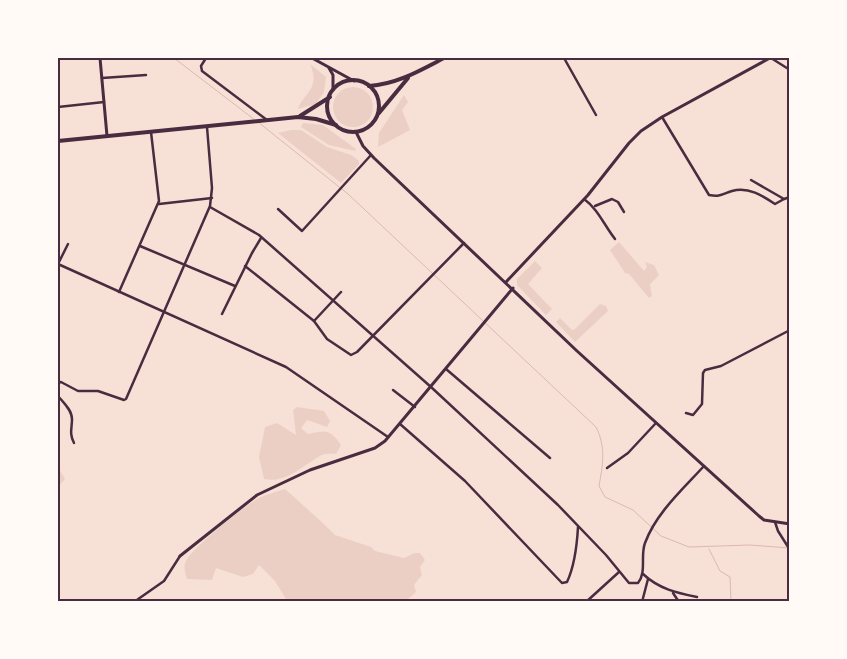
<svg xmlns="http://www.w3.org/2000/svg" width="847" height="659" viewBox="0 0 847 659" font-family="'Nunito Sans',sans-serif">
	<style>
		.green { fill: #ebcfc5 }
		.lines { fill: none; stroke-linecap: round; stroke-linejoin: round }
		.stream { stroke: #dcb8b0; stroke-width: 1 }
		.minor { stroke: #4a2c40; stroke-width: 2.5 }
		.tertiary { stroke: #4a2c40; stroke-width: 3 }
		.secondary { stroke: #4a2c40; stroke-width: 3 }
		.trunk { stroke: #4a2c40; stroke-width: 4 }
		.neatline { fill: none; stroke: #4a2c40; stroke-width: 2 }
	</style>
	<rect width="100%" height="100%" fill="#f7e1d7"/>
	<!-- green -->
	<g class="green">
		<path d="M310 64 326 77 324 92 316 104 298 109C303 93 321 90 310 64Z"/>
		<circle cx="353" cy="107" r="20"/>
		<path d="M404 95 408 102 402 110 410 130 378 147 379 133Z"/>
		<path d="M303 123 323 125 356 149 355 151 329 145 301 127Z"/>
		<path d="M291 130H301L327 147 351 155 359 161V164L341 183 278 133Z"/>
		<path d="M619 242 644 271 647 267 645 262 654 265 659 275 650 284 652 296 649 298 629 274 625 273 610 250Z"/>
		<path d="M535 261 542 268 528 284 552 309 546 315 517 285V279Z"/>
		<path d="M600 304 606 306 608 311 575 342 556 322 560 318 572 330 575 329Z"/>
		<path d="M297 407 324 411 330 421 327 427 307 420 301 428 308 434C326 430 330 429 341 445L336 454C331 454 325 453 320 456 304 465 285 484 264 479L259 457 265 427 277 423 296 435 293 410Z"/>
		<path d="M58 467 65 479 58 487Z"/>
		<path d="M285 489C291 494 333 532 335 535L371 547 375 551 404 558 414 553H420L425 560 420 567 422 575 414 585 416 592 406 601H287L275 581 259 565 253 574 243 577 216 568 212 580 187 579C185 573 183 567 186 561 192 548 245 505 259 498 267 494 276 492 285 489Z"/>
	</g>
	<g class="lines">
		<!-- stream -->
		<g class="stream">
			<path d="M174 58 255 120"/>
			<path d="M258 122 348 194 596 427C606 447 603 464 599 486L605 497 633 510 661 536 689 547 750 545 789 548"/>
			<path d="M709 549 720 571 730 577 731 602"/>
		</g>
		<!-- minor -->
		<g class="minor">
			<path d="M206 58 201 66 202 71 267 120"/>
			<path d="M564 58 596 115"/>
			<path d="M771 58 790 70"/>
			<path d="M102 78 146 75"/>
			<path d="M58 107 104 102"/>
			<path d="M662 117 709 195C721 197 722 194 732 191 748 186 763 196 775 204L784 199"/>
			<path d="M751 180 784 199 790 197"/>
			<path d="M584 199C598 209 604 225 615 239"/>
			<path d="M159 204 212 198"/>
			<path d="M595 206 612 199 618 202 624 212"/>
			<path d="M210 207 259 235 431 387 558 505 606 555 629 583H638C647 572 640 556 645 543 656 513 683 489 704 466"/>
			<path d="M278 209 302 231 371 155"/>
			<path d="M140 246 235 286"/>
			<path d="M58 264 286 367 388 437"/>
			<path d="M58 264 68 244"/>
			<path d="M245 266 314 321"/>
			<path d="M119 292 159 201 151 132"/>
			<path d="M341 292 314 321 327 339 351 355 357 352 464 243"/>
			<path d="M222 314 252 253 261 238"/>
			<path d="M446 369 550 458"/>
			<path d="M58 383 61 382 78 391H98L124 400 126 399 210 206 212 188 207 127"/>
			<path d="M393 390 415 407"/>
			<path d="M58 396C63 402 72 410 72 419 72 429 69 433 74 443"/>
			<path d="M686 413 693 415 702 404 703 373 705 370 721 366 790 330"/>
			<path d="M400 424 465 481 562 583 567 582C575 565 577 545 578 527"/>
			<path d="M607 468 628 453 656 423"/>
			<path d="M775 522 778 531 790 550"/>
			<path d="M643 574C659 589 677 593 697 597"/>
			<path d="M673 593 679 602"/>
			<path d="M134 602 164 581 180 556"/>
			<path d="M586 602 619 572"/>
			<path d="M642 602 648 579"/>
		</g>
		<!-- tertiary -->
		<g class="tertiary">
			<path d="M100 58 107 136"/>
			<path d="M356 132 363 146 374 158 577 351 759 516 764 520 790 524"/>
			<path d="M506 282 588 195 629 143 641 131 662 117 770 58"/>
			<path d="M180 556 257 495 310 470 375 448 385 441 513 288"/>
		</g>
		<!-- secondary -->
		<g class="secondary">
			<path d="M312 58 354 81"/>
			<path d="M329 68 333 75V90"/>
		</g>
		<!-- trunk -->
		<g class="trunk">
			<circle cx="353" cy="106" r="26"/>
			<path d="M369 86C397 84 419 71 444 58"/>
			<path d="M379 113 408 78"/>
			<path d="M300 116 330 97"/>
			<path d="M58 141 298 117 316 119 336 125"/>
		</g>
	</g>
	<!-- border -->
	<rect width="847" height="659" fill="none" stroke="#fffaf5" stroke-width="118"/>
	<rect x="59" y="59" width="729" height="541" class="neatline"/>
</svg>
